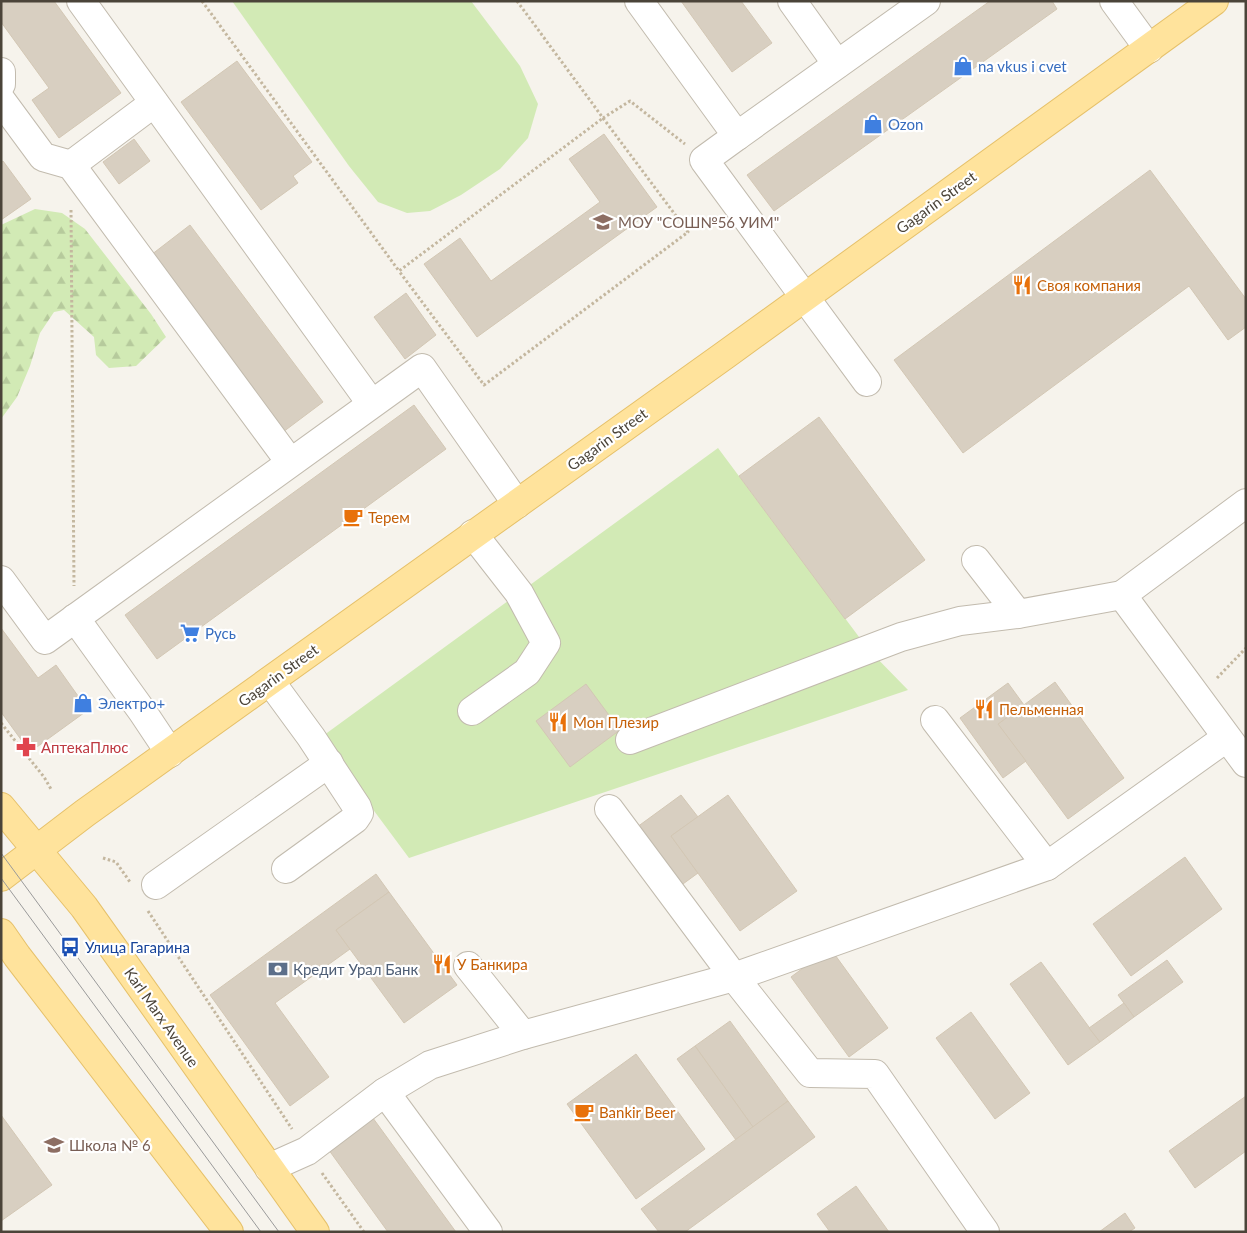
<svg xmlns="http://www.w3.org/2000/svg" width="1247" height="1233" viewBox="0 0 1247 1233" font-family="Lato,sans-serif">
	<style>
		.green { fill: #d2eab5 }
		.forest { fill: url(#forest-firs) }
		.building { fill: #d8cfc1; stroke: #d3c7b4 }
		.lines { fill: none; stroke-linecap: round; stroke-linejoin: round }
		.minor-casing { stroke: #c2bbae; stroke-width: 30 }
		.major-casing { stroke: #e6c16a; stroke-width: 30 }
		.path { stroke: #c4b79f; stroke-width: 3; stroke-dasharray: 2.5 2.5; stroke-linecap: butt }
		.minor { stroke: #fff; stroke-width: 28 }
		.major { stroke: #ffe39c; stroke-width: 28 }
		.tram { stroke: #9a9a9a; stroke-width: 1 }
		.labels { text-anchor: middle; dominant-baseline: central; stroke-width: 4.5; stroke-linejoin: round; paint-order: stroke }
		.shop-label { font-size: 15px; fill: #366cbe; stroke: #fff; text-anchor: start }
		.street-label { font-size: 15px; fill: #4b4439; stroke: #fff }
		.education-label { font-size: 15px; fill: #785e54; stroke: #fff; text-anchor: start }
		.food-label { font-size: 15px; fill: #c56008; stroke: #fff; text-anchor: start }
		.health-label { font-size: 15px; fill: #be3a42; stroke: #fff; text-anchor: start }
		.transit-label { font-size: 15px; fill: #164399; stroke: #fff; text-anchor: start }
		.service-label { font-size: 15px; fill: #4e5e75; stroke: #fff; text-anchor: start }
	</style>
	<defs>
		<pattern id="forest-firs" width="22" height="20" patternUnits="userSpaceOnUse" patternTransform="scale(1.25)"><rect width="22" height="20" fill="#d2eab5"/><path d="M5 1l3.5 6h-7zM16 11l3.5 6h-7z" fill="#b6ca9c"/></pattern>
	</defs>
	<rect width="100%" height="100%" fill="#f6f3ec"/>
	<!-- green -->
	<g class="green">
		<path d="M232 1H471L520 66 538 104 528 138 500 169 461 195 430 211 407 213 378 202 349 166Z"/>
		<path d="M718 448 868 649 908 690 409 858 320 738Z"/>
	</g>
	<!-- forest -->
	<path class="forest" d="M35 209 62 213 85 229 151 314 166 337 136 366 109 368 96 355 94 337 64 310 54 312 40 333 30 366 17 397 1 419V225Z"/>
	<!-- building -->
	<g class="building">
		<path d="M1 1H54L121 93 59 138 32 100 49 88 1 22Z"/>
		<path d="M681 1H741L772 43 732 72Z"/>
		<path d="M990 1H1052L1057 9 774 211 747 175Z"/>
		<path d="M237 61 312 162 293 176 298 183 261 210 181 102Z"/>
		<path d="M604 134 657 207 477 337 424 264 460 238 491 281 600 202 569 159Z"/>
		<path d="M134 139 150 161 119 184 103 162Z"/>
		<path d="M3 161 31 199 1 220V162Z"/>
		<path d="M1150 170 1246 299V327L1228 340 1189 286 963 453 894 360Z"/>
		<path d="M190 225 323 402 283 432 151 255Z"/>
		<path d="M406 293 436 335 405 359 374 317Z"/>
		<path d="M414 405 446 449 157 659 125 615Z"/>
		<path d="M819 417 925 560 845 619 739 476Z"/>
		<path d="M1 628 38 678 56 665 88 710 30 752 1 712Z"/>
		<path d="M1055 682 1124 778 1068 819 998 724Z"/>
		<path d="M1008 683 1024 705 998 724 1026 761 1003 778 960 718Z"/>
		<path d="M586 684 620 730 570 767 536 721Z"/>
		<path d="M681 795 698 817 671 836 698 873 676 889 633 830Z"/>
		<path d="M728 795 797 891 740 931 671 836Z"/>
		<path d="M1185 857 1222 909 1131 976 1093 924Z"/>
		<path d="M376 874 389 892 336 930 350 949 275 1003 329 1077 290 1106 210 995Z"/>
		<path d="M389 892 457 985 404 1023 336 930Z"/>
		<path d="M830 948 888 1028 849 1057 791 977Z"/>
		<path d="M1167 960 1183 982 1134 1017 1118 995Z"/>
		<path d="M1041 962 1100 1042 1068 1065 1010 984Z"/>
		<path d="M1124 1003 1134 1017 1100 1042 1089 1028Z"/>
		<path d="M971 1012 1030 1093 995 1119 936 1038Z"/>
		<path d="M730 1021 788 1101 753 1127 695 1046Z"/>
		<path d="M695 1046 753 1127 736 1140 677 1059Z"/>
		<path d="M636 1054 705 1149 636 1199 567 1104Z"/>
		<path d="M1246 1096V1151L1195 1188 1169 1151Z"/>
		<path d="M788 1101 815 1137 685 1232H659L641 1209Z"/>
		<path d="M370 1114 456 1232H388L326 1146Z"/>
		<path d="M1 1115 52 1185 1 1221Z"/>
		<path d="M856 1186 889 1232H830L817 1214Z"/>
		<path d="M1125 1213 1135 1228 1129 1232H1099Z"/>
	</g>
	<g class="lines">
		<defs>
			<g id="minor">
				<path d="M81 1 371 403"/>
				<path d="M639 1 737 136 704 160 867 382"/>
				<path d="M792 1 837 64"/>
				<path d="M1114 1 1149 49"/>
				<path d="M1 72V84"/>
				<path d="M1 100 43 157 71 165 290 462"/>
				<path d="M737 136 926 1"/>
				<path d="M71 165 154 103"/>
				<path d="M1246 503 1122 595 1246 763"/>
				<path d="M976 560 1018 614"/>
				<path d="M1 580 45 640 422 368 517 504"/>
				<path d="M75 618 142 711 170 753"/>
				<path d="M270 681 311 737 357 807 359 813 355 819 286 869"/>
				<path d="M472 711 527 672 546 643 519 593 473 534"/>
				<path d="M935 720 1047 866 1226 738"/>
				<path d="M630 740 901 637 960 621 1018 614 1122 595"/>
				<path d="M609 809 734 977 810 1073 875 1074 985 1232"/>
				<path d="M156 885 329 763"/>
				<path d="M468 966 523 1035"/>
				<path d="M385 1092 488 1232"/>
				<path d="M269 1168 307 1151 385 1092 430 1065 523 1035 734 977 1047 866"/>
			</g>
			<g id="major">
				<path d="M1 807 84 907 315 1232"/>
				<path d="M1 877 85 813 725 355 1214 1"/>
				<path d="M1 933 17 956 229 1232"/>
			</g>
		</defs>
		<!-- minor casing -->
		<use href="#minor" class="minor-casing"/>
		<!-- major casing -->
		<use href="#major" class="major-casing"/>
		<!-- path -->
		<g class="path">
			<path d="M202 1 399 271"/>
			<path d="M517 1 603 118 630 101 685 144"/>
			<path d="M603 118 688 232 484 385 399 271Z"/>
			<path d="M71 210 74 586"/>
			<path d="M1217 678 1246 648"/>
			<path d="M1 723 44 777 51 789"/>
			<path d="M103 858 116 862 130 882"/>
			<path d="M148 911 292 1129"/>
			<path d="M322 1173 364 1232"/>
		</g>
		<!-- minor -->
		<use href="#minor" class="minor"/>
		<!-- major -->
		<use href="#major" class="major"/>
		<!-- tram -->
		<g class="tram">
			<path d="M1 853 279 1232"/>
			<path d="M1 878 261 1232"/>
		</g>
	</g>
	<!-- icons -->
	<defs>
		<symbol id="shop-bare" viewBox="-9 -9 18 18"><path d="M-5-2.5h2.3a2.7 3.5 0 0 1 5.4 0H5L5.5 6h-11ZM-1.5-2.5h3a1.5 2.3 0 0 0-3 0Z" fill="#3f7fe0" stroke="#fff" stroke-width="2.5" paint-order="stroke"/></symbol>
		<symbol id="school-bare" viewBox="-9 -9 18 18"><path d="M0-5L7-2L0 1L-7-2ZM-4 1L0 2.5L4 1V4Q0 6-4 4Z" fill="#8d6e63" stroke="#fff" stroke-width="2.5" paint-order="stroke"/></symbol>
		<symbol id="restaurant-bare" viewBox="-9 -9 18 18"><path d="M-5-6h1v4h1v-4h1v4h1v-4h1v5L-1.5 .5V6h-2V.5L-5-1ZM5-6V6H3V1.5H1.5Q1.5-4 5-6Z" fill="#e8710a" stroke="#fff" stroke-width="2.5" paint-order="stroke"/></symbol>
		<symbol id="cafe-bare" viewBox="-9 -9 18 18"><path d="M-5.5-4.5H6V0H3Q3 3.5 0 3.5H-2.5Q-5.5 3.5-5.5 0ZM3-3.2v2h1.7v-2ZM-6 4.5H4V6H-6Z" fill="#e8710a" stroke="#fff" stroke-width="2.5" paint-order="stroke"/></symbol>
		<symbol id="supermarket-bare" viewBox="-9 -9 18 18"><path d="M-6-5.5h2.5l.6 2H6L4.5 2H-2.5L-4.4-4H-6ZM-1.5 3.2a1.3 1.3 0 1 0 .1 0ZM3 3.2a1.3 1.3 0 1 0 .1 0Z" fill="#3f7fe0" stroke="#fff" stroke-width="2.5" paint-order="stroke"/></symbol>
		<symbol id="pharmacy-bare" viewBox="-9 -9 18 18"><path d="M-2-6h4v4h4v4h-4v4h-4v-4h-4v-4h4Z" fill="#e0444e" stroke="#fff" stroke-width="2.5" paint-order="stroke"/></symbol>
		<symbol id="bus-bare" viewBox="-9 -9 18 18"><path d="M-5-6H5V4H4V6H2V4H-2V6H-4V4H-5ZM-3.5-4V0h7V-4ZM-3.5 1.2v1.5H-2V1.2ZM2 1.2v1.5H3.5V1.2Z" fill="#1a4fb4" stroke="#fff" stroke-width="2.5" paint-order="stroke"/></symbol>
		<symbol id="bank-bare" viewBox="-9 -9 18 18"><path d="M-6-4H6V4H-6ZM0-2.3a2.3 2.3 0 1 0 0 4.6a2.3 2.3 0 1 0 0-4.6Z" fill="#5c6f8a" stroke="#fff" stroke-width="2.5" paint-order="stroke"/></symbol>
	</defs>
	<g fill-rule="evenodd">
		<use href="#shop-bare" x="949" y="52" width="28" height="28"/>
		<use href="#shop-bare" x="859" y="110" width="28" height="28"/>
		<use href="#school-bare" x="589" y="208" width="28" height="28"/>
		<use href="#restaurant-bare" x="1008" y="271" width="28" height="28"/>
		<use href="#cafe-bare" x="339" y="503" width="28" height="28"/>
		<use href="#supermarket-bare" x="176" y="619" width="28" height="28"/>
		<use href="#shop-bare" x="69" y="689" width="28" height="28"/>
		<use href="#restaurant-bare" x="970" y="695" width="28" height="28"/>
		<use href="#restaurant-bare" x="544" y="708" width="28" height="28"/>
		<use href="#pharmacy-bare" x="12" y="733" width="28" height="28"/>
		<use href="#bus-bare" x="56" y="933" width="28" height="28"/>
		<use href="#restaurant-bare" x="428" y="950" width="28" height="28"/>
		<use href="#bank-bare" x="264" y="955" width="28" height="28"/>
		<use href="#cafe-bare" x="570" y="1098" width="28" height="28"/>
		<use href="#school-bare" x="40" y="1131" width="28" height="28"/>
	</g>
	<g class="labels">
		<!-- shop labels -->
		<g class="shop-label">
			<text x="978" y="66">na vkus i cvet</text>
			<text x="888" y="124">Ozon</text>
			<text x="205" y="633">Русь</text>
			<text x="98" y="703">Электро+</text>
		</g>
		<!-- street labels -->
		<g class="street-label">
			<text transform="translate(936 202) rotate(-36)">Gagarin Street</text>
			<text transform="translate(607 439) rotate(-36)">Gagarin Street</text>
			<text transform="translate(278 675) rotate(-36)">Gagarin Street</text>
			<text transform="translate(162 1017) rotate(55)">Karl Marx Avenue</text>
		</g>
		<!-- education labels -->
		<g class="education-label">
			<text x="618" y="222">МОУ "СОШ№56 УИМ"</text>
			<text x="69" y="1145">Школа № 6</text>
		</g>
		<!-- food labels -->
		<g class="food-label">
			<text x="1037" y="285">Своя компания</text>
			<text x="368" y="517">Терем</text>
			<text x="999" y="709">Пельменная</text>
			<text x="573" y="722">Мон Плезир</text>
			<text x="457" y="964">У Банкира</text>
			<text x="599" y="1112">Bankir Beer</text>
		</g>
		<!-- health labels -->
		<g class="health-label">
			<text x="41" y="747">АптекаПлюс</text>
		</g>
		<!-- transit labels -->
		<g class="transit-label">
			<text x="85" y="947">Улица Гагарина</text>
		</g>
		<!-- service labels -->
		<g class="service-label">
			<text x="293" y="969">Кредит Урал Банк</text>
		</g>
	</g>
	<!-- border -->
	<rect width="1247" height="1233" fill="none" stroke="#4b4439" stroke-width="5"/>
</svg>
